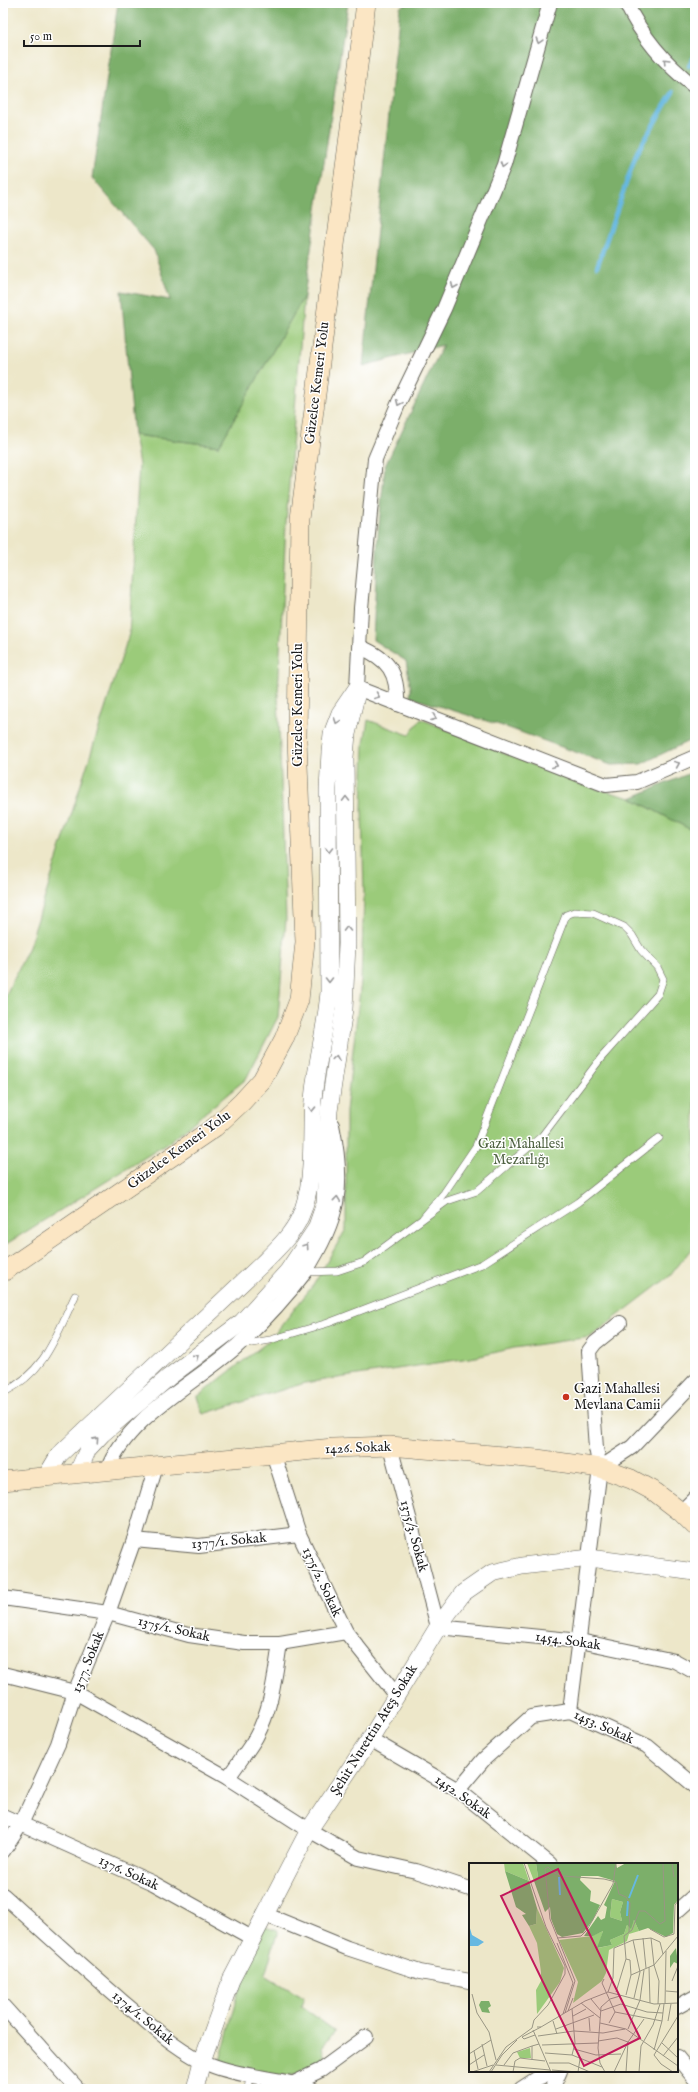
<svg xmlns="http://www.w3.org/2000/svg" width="698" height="2092" viewBox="0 0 698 2092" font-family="'IM FELL English',serif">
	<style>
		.green { fill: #9bcb7a; stroke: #5c744b }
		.forest { fill: #7caf6a; stroke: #4c6643 }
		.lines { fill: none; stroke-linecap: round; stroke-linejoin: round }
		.stream { stroke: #66b8e1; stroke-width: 4.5 }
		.service-casing { stroke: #656359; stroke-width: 8 }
		.minor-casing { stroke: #656359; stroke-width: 16 }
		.tertiary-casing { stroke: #656359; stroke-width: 18 }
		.secondary-casing { stroke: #656359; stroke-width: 20 }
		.service { stroke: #fff; stroke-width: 7 }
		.minor { stroke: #fff; stroke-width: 14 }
		.tertiary { stroke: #fff; stroke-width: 17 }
		.secondary { stroke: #fbe6c4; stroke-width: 19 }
		.oneway { stroke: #999 }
		.poi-dot { fill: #c8321e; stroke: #fff; stroke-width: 1.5 }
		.labels { text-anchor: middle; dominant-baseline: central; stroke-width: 3; stroke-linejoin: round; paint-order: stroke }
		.street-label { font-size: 14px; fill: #1c1c1c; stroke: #fff }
		.park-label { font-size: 14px; fill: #4f6242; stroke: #fff }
		.poi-label { font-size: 14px; fill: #1c1c1c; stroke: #fff; text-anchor: start }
		.inset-river { fill: none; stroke: #66b8e1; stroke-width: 2 }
		.inset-road { fill: none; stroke: #999684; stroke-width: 1 }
		.view { fill: #c2185b; fill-opacity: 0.15; stroke: #c2185b; stroke-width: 2 }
		.inset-edge { fill: none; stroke: #1c1c1c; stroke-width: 2 }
	</style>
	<rect width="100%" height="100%" fill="#fff"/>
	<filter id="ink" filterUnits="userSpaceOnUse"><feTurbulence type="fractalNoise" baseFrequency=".025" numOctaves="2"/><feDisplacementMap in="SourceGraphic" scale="8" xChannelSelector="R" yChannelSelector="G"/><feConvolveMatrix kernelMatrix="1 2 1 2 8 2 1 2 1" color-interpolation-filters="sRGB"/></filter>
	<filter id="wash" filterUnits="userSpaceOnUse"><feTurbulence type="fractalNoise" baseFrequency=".012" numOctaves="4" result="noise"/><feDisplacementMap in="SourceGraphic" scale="16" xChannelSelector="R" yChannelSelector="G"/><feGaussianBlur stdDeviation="0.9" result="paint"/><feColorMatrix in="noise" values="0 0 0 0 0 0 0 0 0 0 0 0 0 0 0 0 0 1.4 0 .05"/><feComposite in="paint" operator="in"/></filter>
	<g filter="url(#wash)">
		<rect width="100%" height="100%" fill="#ede7c9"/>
		<!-- green -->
		<g class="green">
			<path d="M304 296 286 522 278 695 286 920 278 1017 246 1079 168 1143 3 1246V1001L29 947 129 634 139 465 134 435 219 446Z"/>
			<path d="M421 719 576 783 631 798 695 832V1244L670 1276 590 1337 514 1348 476 1357 305 1383 203 1414 197 1397 270 1340 314 1284 346 1229V1111L361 981 364 896 362 810 364 743 368 720 409 735Z"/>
			<path d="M265 1926 278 1930 265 1975 304 1998 301 2006 335 2031 322 2047 326 2061 306 2074 270 2077 220 2061 238 1995Z"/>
		</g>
		<!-- forest -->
		<g class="forest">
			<path d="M118 3H348L304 296 219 446 134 435 121 291 170 300 154 250 92 178Z"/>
			<path d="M410 3H695V738L641 764 611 765 509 728 410 697 411 689 406 661 373 640 378 534 385 466 443 345 363 366 400 7Z"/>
			<path d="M695 771V832L631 798Z"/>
		</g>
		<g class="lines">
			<!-- stream -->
			<g class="stream">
				<path d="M689 66 695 56"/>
				<path d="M597 267 637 152 673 92"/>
			</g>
		</g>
	</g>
	<g filter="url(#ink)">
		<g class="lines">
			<defs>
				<g id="service">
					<path d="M305 1272 337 1271 364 1262 447 1201 477 1191 542 1136 601 1058 658 994 663 979 657 967 641 950 632 935 624 927 593 913 574 912 566 915 476 1146 444 1193 423 1218"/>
					<path d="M241 1345 270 1340 328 1323 482 1264 578 1202 659 1138"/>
					<path d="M3 1393C46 1371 55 1338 75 1296"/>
					<path d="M248 2089 250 2076"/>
				</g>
				<g id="minor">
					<path d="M550 3 504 165 444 309 399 402 375 459 361 608 357 688 606 785 637 782 695 757"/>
					<path d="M626 3C642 37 665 64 695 87"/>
					<path d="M360 647C389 659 398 673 397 704"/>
					<path d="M305 1272C339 1219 345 1187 332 1125"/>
					<path d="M390 1446 438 1627 580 1641 675 1661 695 1672"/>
					<path d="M273 1453 299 1534 346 1632 397 1696"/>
					<path d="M600 1468 632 1447 695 1381"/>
					<path d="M107 1471C126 1417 196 1383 237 1346 261 1324 285 1298 305 1272L288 1271"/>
					<path d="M681 1512 695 1498"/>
					<path d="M134 1540 199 1546 299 1534"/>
					<path d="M3 1598 108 1613 189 1635 244 1643H280L346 1632"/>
					<path d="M3 1674 75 1692 228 1778 309 1830 358 1858 416 1871 470 1889"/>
					<path d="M570 1711 600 1468 596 1448 589 1351 595 1343 620 1323"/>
					<path d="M370 1739 458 1790 550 1864"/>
					<path d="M228 1778C237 1764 248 1751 256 1737 272 1708 275 1675 280 1643"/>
					<path d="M458 1790 484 1759 531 1717 570 1711 647 1746 695 1786"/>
					<path d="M3 1816 153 1883 252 1938"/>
					<path d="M3 1851 21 1824 58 1744 75 1692 108 1613 134 1540 156 1466"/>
					<path d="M3 1895C43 1931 82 1967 123 2002 151 2025 177 2051 211 2065 243 2078 279 2077 311 2089"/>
					<path d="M677 1911 695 1895"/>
					<path d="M264 1914 347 1948 420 1972 470 1981"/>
					<path d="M3 2006 78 2089"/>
					<path d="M677 2007 695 1997"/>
					<path d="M677 2057 695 2079"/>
					<path d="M294 2083 321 2070 366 2037"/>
					<path d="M521 2089 538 2078 554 2071"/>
					<path d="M552 2089 560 2071"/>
				</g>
				<g id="tertiary">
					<path d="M77 1474 88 1449 102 1434 169 1377 242 1322 288 1271 316 1229 325 1203 329 1111 344 1009 347 944 345 757 347 734 356 696"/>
					<path d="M49 1477 50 1470 59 1455 262 1264C276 1250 292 1235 300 1217 316 1181 310 1139 313 1100 316 1064 326 1029 329 992L328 789 330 752 332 734 340 713 357 688"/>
					<path d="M195 2089 202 2061 231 1980 309 1830 370 1739 438 1627 463 1593 492 1573 522 1566 590 1558 695 1572"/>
				</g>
				<g id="secondary">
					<path d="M3 1272 215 1127 242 1102 262 1080 284 1039 299 1000 305 942 297 739 300 519 366 3"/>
					<path d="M3 1481 333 1448 390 1446 537 1459 600 1468 631 1479 655 1492 681 1512 695 1526"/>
				</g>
			</defs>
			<!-- service casing -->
			<use href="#service" class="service-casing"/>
			<!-- minor casing -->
			<use href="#minor" class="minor-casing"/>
			<!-- tertiary casing -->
			<use href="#tertiary" class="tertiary-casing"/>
			<!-- secondary casing -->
			<use href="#secondary" class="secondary-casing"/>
			<!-- service -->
			<use href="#service" class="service"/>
			<!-- minor -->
			<use href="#minor" class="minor"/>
			<!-- tertiary -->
			<use href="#tertiary" class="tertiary"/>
			<!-- secondary -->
			<use href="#secondary" class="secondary"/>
		</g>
		<!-- one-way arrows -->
		<defs><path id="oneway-chevron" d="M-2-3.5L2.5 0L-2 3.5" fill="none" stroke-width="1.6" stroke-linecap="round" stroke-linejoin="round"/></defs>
		<g class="oneway">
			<use href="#oneway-chevron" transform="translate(539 41) rotate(106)"/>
			<use href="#oneway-chevron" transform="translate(666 61) rotate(-134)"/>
			<use href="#oneway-chevron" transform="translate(503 165) rotate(109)"/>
			<use href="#oneway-chevron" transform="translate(454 286) rotate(113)"/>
			<use href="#oneway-chevron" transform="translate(399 403) rotate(114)"/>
			<use href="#oneway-chevron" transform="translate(377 696) rotate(22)"/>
			<use href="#oneway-chevron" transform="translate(434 718) rotate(21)"/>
			<use href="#oneway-chevron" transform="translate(337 721) rotate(110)"/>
			<use href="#oneway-chevron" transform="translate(677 764) rotate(-23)"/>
			<use href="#oneway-chevron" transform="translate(555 765) rotate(22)"/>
			<use href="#oneway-chevron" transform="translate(346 799) rotate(-91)"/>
			<use href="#oneway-chevron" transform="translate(329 850) rotate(90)"/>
			<use href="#oneway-chevron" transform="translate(347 929) rotate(-91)"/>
			<use href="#oneway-chevron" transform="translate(329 980) rotate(90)"/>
			<use href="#oneway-chevron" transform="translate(336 1058) rotate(-81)"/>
			<use href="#oneway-chevron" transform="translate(312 1109) rotate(92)"/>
			<use href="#oneway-chevron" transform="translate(337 1199) rotate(-84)"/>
			<use href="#oneway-chevron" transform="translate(306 1246) rotate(-56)"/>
			<use href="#oneway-chevron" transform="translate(196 1357) rotate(-36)"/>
			<use href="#oneway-chevron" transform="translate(96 1440) rotate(-48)"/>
		</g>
	</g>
	<!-- markers -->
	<circle class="poi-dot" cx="566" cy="1397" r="4"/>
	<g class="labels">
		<!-- street labels -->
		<g class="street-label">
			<text transform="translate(317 383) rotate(-83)">Güzelce Kemeri Yolu</text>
			<text transform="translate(298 705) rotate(-90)">Güzelce Kemeri Yolu</text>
			<text transform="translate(179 1150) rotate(-36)">Güzelce Kemeri Yolu</text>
			<text transform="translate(358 1448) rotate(-2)">1426. Sokak</text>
			<text transform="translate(414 1536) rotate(75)">1375/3. Sokak</text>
			<text transform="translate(229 1541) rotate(-5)">1377/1. Sokak</text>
			<text transform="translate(322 1582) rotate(65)">1375/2. Sokak</text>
			<text transform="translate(174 1629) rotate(13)">1375/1. Sokak</text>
			<text transform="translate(568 1641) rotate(8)">1454. Sokak</text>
			<text transform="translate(88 1662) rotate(-68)">1377. Sokak</text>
			<text transform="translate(604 1727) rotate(24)">1453. Sokak</text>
			<text transform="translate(374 1730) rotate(-58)">Şehit Nurettin Ateş Sokak</text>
			<text transform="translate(463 1797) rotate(35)">1452. Sokak</text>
			<text transform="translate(129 1873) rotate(25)">1376. Sokak</text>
			<text transform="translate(143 2018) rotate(40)">1374/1. Sokak</text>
		</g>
		<!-- park labels -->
		<g class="park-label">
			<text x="521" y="1144">Gazi Mahallesi<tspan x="521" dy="16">Mezarlığı</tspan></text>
		</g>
		<!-- poi labels -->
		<g class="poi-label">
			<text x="574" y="1389">Gazi Mahallesi<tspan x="574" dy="16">Mevlana Camii</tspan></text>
		</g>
	</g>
	<!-- overview -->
	<g transform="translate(469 1863)">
		<rect width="209" height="209" fill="#ede7c9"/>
		<path d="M35 0H54L60 18 36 8ZM58 0H67L69 14 65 18ZM143 36 154 39 151 49 153 58 141 54ZM68 45 95 105 91 119 68 151 67 127 72 118V109L68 80 60 63 67 61ZM165 57 170 68 160 71 158 78 140 87 137 110 133 118 104 140 109 119 90 77 123 73 134 68 129 85 143 82 141 77 155 71 158 62 161 64ZM61 185 62 195H51L48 189Z" fill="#9bcb7a"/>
		<path d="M67 0H147L148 5 157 0H209V37L205 42 204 70 197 74 179 65 170 68 165 57 162 66 158 62 155 71 141 77 143 82 128 85 134 68 124 73H115L129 53 132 57 136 55 138 44 135 42 146 18 129 13H112L111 17 122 28 121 38 131 42 124 57 114 70 93 74 88 71 82 56 81 44 76 49 65 18 69 14ZM143 36 154 39 151 49 153 58 141 54ZM36 8 60 18 68 45 67 61 60 63 53 52 57 51 47 44ZM207 85 209 101 205 99 201 105V93ZM12 138H20L22 143 19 145 21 150 13 149 10 142Z" fill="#7caf6a" fill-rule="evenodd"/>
		<path d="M0 62 3 72 15 79 9 83H0Z" fill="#66b8e1"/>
		<path class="inset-river" d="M90 14 91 32M160 35 169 12M158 53 159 38"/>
		<path class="inset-road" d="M203 0 205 14M181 66 195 74 205 71 206 42 209 38M88 75 112 73 118 67 144 21 147 0M174 75 177 105M182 75 185 102 190 118 189 141M164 77 171 109 165 135M88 80 104 120 94 151M157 96 161 97 162 112M180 104 181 140M135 116 133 120 146 149M203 118 209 103M197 128 209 129M139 129 144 115 145 85 164 77 182 75 191 79 194 91M147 129 157 96 155 73 163 67 170 48H176L191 61 196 58 194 0M3 131 8 150 20 169 27 197M157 132 162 112 185 102 209 73M122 136 132 148 152 141 178 149 194 150M112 140 131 155M196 141 197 88M103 146 106 180 103 192M99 148 104 135M96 150 106 118 81 56 76 6 79 4 85 10 94 13 135 16 147 19 150 31 157 34 161 40 160 69M104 153 117 146M120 155 121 168M84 158 88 171M199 158 202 141M131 160 157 166 209 203M140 160 146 149 193 158M72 164 116 138 139 129 185 141 209 140M87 166 125 152M159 166 171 137 175 107M64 167 82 209M69 173 105 168 134 170 156 166M53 174 55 176 66 172M53 174 72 164H68M129 178 148 175 159 179 145 209M193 180 209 195M13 181 18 203M73 182 129 180M105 186 127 192 152 191M185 187 193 158 195 141M5 188 9 206M76 190 103 192 133 204M0 191 22 177M194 193 209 174M63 197V183L70 181M80 200H100L121 209M0 202 15 192M27 202 81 207M35 202 44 190 63 183M83 207 109 209M3 209 24 202M20 209 37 184 63 165 65 157 79 142 96 111V103L77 64 55 0M22 209 33 192 48 177M44 209 46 198 51 195 76 198M109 209 111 196M136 209 131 200 129 185 132 144 141 136 151 133M157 209 159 179 175 156M170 209 172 183 184 162 191 141M204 209 192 201 185 192 209 153"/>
		<path class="view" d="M89 6 171 175 115 203 32 33Z"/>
		<rect width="209" height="209" class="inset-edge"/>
	</g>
	<!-- margin -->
	<rect width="698" height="2092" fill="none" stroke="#fff" stroke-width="16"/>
	<!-- scale -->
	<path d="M24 40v6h116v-6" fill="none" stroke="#1c1c1c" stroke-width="2"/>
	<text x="30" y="40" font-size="12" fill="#1c1c1c" stroke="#ffffff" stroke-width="3" paint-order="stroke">50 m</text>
</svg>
